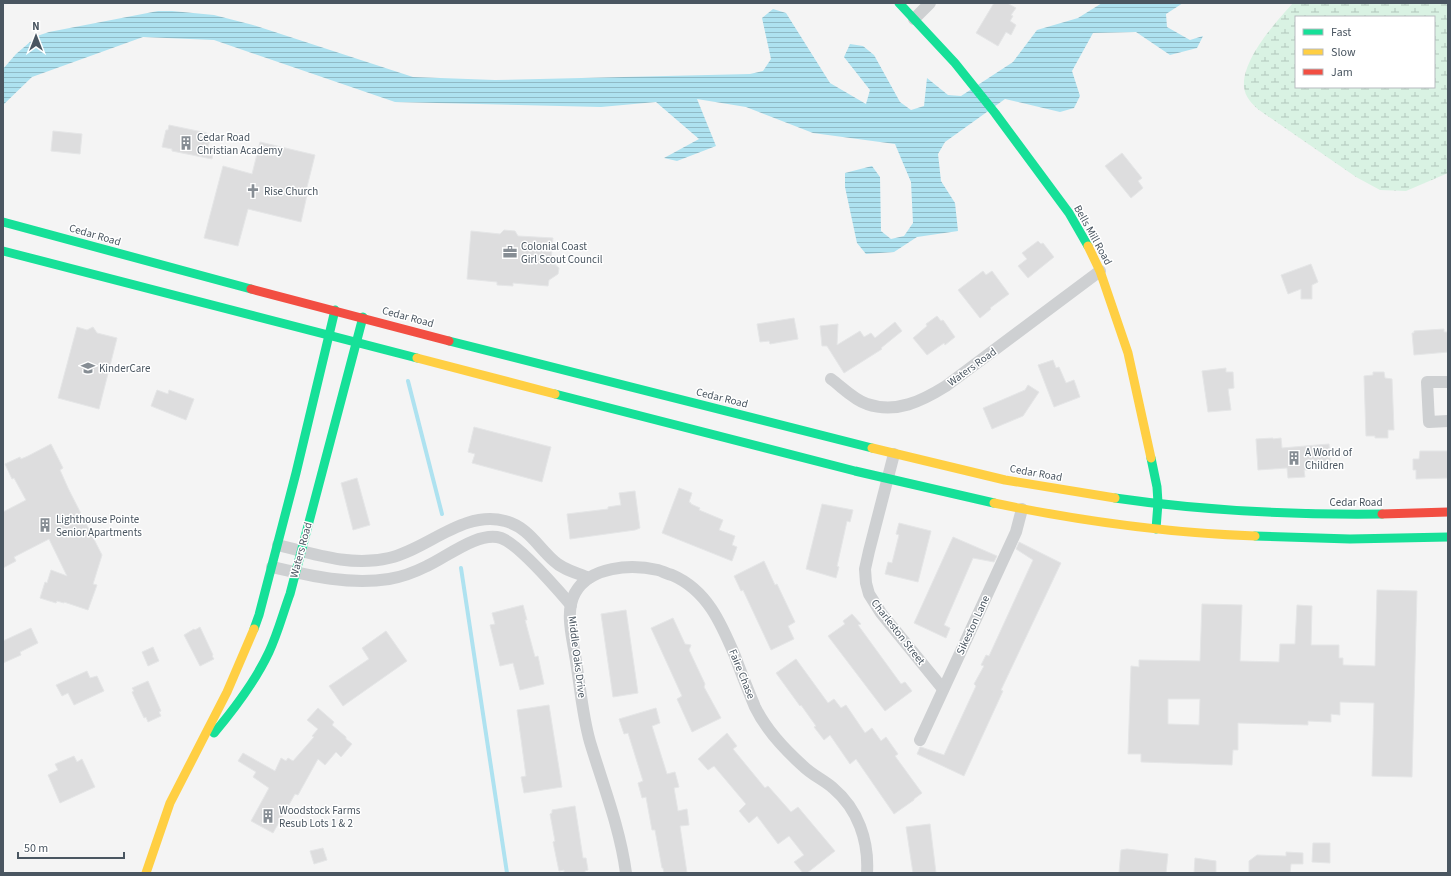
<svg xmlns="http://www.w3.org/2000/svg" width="1451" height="876" viewBox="0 0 1451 876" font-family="'Source Sans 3',sans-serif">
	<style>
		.wetland { fill: url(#wetland-marsh); fill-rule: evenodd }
		.water { fill: url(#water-rules) }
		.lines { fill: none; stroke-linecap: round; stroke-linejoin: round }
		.stream { stroke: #aee2f0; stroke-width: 4 }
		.building { fill: #ddddde; stroke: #e5e6e7; fill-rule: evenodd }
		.street { stroke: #ced0d2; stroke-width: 12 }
		.fast { stroke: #16e098; stroke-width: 9 }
		.slow { stroke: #ffcf43; stroke-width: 9 }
		.jam { stroke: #f24e42; stroke-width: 9 }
		.labels { text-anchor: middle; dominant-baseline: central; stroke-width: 3; stroke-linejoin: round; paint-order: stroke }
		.poi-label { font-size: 11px; fill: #4a5661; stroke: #fff; text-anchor: start }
		.street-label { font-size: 11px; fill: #4a5661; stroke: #fff }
	</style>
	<defs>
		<pattern id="wetland-marsh" width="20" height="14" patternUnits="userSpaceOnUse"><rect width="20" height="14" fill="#d9f2e3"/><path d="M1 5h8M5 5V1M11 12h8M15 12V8" fill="none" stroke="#b2c7bb"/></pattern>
		<pattern id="water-rules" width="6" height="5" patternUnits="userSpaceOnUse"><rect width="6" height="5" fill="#aee2f0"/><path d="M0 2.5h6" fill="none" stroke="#90bac6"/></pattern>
	</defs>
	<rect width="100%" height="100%" fill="#f4f4f4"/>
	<!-- wetland -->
	<path class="wetland" d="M1293 3H1448V173L1406 191 1380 190 1356 177 1259 110C1252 104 1245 97 1244 87 1242 59 1276 22 1293 3ZM1296 17H1434V87H1296Z"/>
	<!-- water -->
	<path class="water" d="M1102 3H1183L1166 14 1167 27 1190 40 1203 36 1197 48 1170 55 1136 32 1093 33 1072 71 1080 96 1074 108 1060 112 1005 99 945 142 938 154 941 181 955 203 958 231 917 237 894 252 866 254 857 243 845 187V173L872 166 880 177 881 231 891 239 904 236 913 223 911 182 895 144 813 133 746 107 697 99 716 146 677 161 664 158 699 139 656 102 601 107 395 102 214 40 143 37 32 77 3 105V69L16 54 37 36 49 32 158 11H172L214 15 253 25 413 77 495 80 750 74 763 71 771 59 762 18 773 9 786 13 830 83 866 104 870 90 844 57 850 44 863 46 874 55 900 102 911 110 924 106 927 78 948 95 961 96 1013 62 1037 30 1078 18Z"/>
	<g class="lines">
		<!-- stream -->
		<g class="stream">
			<path d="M408 381 442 514"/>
			<path d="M461 568 507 873"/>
		</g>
	</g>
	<!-- building -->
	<g class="building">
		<path d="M994 3H1007L1016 8 1011 15 1013 16 1010 21 1016 25 1011 35 1006 32 998 46 976 33Z"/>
		<path d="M169 125 207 133 206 138 210 139 208 148 214 149 212 159 172 151V149L162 147 166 130H168Z"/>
		<path d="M53 131 82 134 80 154 51 151Z"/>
		<path d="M260 142 315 155 305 195H307L301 222 248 209 238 246 204 238 223 166 252 174Z"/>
		<path d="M1122 153 1142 178 1138 181 1143 188 1131 198 1105 166Z"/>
		<path d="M504 230 515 231 518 236 553 238 551 261 559 268 558 274 549 280 548 286 513 283V286L497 285V282L467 279 471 231 500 234Z"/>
		<path d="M1038 241 1041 244 1043 243 1054 257 1028 278 1018 266 1027 259 1022 253Z"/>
		<path d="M1311 264 1318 282 1312 285V299H1301V289L1288 294 1281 275Z"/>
		<path d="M983 271 986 275 992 271 1009 294 990 308 991 309 980 318 958 290Z"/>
		<path d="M937 316 941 321 943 320 955 337 945 345 944 343 927 355 913 338 927 326 926 324Z"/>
		<path d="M794 318 798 339 770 344 769 341 760 342 757 324Z"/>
		<path d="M895 322 902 331 881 348 882 349 844 373 827 346H822L820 326 838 324 837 345 860 331 864 337 871 333 875 338Z"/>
		<path d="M77 327 87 330 93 327 97 333 117 338 99 409 58 398Z"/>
		<path d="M1444 329V332H1448V352L1414 355 1412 333H1414V331Z"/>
		<path d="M1053 360 1056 368 1059 367 1066 383 1074 380 1080 397 1054 407 1038 365Z"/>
		<path d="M1226 368V372H1233L1234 388 1228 389 1231 410 1208 412 1202 371Z"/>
		<path d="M1373 372H1384L1385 378 1392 379 1394 430H1388V438H1375V436H1366L1364 376 1373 375Z"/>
		<path d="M1028 385 1039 392 1023 416 992 429 983 408 1025 390Z"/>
		<path d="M157 390 168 394 169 390 194 399 186 420 151 406Z"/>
		<path d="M474 427 551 447 542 482 472 463 475 454 468 452Z"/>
		<path d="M1273 438V439L1281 438 1282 448 1329 444 1331 468 1304 470 1305 477 1288 478 1287 468 1258 470 1256 439Z"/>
		<path d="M51 444 63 468 60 470 68 488 102 555 93 584 97 585 88 610 64 602V603L57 601 56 603 40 598 45 582 47 583 51 570 67 576 49 539 14 557 16 561 3 568V512L26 500 14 478 12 479 5 464 20 457 21 459 28 456Z"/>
		<path d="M1420 451H1448V478L1416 479V470H1413V459H1419Z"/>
		<path d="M357 478 370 525 353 530 341 483Z"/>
		<path d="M679 488 692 493 689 502 691 503V504L700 508 699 510 723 520 719 530 735 536 732 545 737 547 732 561 662 533Z"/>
		<path d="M635 491 640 528 635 530 570 539 567 514 608 509V507L621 505 619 493Z"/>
		<path d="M822 504 853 510 850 522 847 521 837 566 839 567 836 578 806 569Z"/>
		<path d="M899 523 931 531 918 582 885 574 888 562 892 563 899 535 896 534Z"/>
		<path d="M953 537 997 556 994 562 973 558 944 625 950 628 946 638 914 623Z"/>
		<path d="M1019 542 1061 563 1001 690 1003 691 964 776 917 754 920 747H921L944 755 976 686 974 684 984 666 981 665 986 655 989 656 1033 560 1016 549Z"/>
		<path d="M764 561 775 585 777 584 795 622 788 626 794 639 771 650 743 590 741 591 734 576Z"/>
		<path d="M1377 590 1417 591 1412 777 1372 776 1374 703 1340 702V715L1331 714V722L1308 721V725L1238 723V750H1233L1232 765 1141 762V754H1128L1131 666 1139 667V660L1200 661 1202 604 1242 605 1240 661 1279 662 1280 644H1295L1297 605 1312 606 1311 645H1339V658H1343V665L1375 666ZM1168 699H1200L1199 725 1168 724Z"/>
		<path d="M523 605 527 620H525L535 657 538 656 544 684 520 690 513 663 500 666 490 625 495 624 492 613Z"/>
		<path d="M626 610 638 693 613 697 601 614Z"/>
		<path d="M852 614 861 624 858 625 901 684 905 682 912 691 885 711 828 636 845 624 843 621Z"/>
		<path d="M673 618 685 644 691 645 689 650 705 684 704 687 721 718 692 732 677 699 682 696 651 628Z"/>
		<path d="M200 627 213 655 212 656 214 659 200 666 184 635 194 629 195 630Z"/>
		<path d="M31 628 38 643 20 652 21 655 3 663V641Z"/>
		<path d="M386 631 407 661 343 706 329 686 369 659 362 648Z"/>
		<path d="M153 647 159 661 148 666 142 652Z"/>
		<path d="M796 659 828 703 834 699 841 708 846 705 865 733 872 728 881 741 886 737 898 754 895 756 922 793 914 799V800L894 814 856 759 850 764 830 735 824 740 814 727 816 726 801 705 800 706 776 673Z"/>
		<path d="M87 671 90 678 97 676 104 691 74 705 68 693 62 696 56 685Z"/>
		<path d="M148 681 161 711 159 712 161 716 148 722 146 717 144 718 132 692 134 691 132 688Z"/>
		<path d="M549 705 562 787 524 793 521 777 526 776 517 710Z"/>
		<path d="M318 708 334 722 332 725 346 737V739L352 744 341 757 336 752 325 765 318 759 298 795 295 794 273 833 251 821 269 788 253 777 256 772 238 761 243 753 275 771 281 758 286 761 288 758 293 761 314 737 312 736 318 729 307 720Z"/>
		<path d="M656 708 660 723 652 726 667 774 675 772 679 787 674 788 678 811 687 809 689 825 680 826 687 873H664L663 868H662L655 830H652L646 797 642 798 638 783 643 781 628 733 624 734 619 719Z"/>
		<path d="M727 733 737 746 733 749 765 788 768 786 791 812 798 807 835 851 807 873H803L794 862 804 855 789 836 778 844 757 816 749 823 739 811 746 804 714 766 708 770 698 759Z"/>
		<path d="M74 756 77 762 82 759 95 787 60 803 48 775 58 770 55 764Z"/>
		<path d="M575 806 583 858H586L588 870 585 871V873H564V870L559 871 553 842 555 841 550 814 552 813V810Z"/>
		<path d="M930 824 936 873H913L906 827Z"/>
		<path d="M1313 843H1330V863L1312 862Z"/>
		<path d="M323 848 327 860 314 864 310 851Z"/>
		<path d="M1127 849 1168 854 1166 873H1119L1121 850Z"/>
		<path d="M1286 852 1303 853V864H1291L1290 873H1249V861L1257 855 1286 856Z"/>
		<path d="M1195 858 1216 861V873H1194Z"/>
	</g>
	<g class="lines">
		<!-- street -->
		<g class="street">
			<path d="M914 19 930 3"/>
			<path d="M831 379C842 387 854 400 867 404 896 414 922 401 946 386L1100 271"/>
			<path d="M1448 382H1427L1429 422 1448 421"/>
			<path d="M894 454 869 551 865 569 866 583 869 594 881 613 943 689"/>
			<path d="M278 545C314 554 351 567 389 558 428 549 463 510 505 521 528 527 538 547 554 561 563 570 578 573 589 578"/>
			<path d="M272 567C311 576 349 585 389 579 402 577 415 572 427 566 447 557 478 531 501 538 519 544 558 590 571 605"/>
			<path d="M920 740 1016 532 1022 509"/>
			<path d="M626 873C620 828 603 785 590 742 582 714 580 684 575 655 572 636 565 611 575 593 590 566 631 564 658 570 662 571 667 574 672 575 707 590 721 623 735 656 741 673 748 690 755 707 766 730 784 749 803 766 812 775 824 780 833 788 858 809 869 841 867 873"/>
		</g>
		<!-- fast -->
		<g class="fast">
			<path d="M899 3 955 63 995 113 1069 213 1088 246"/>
			<path d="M3 222 251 289"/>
			<path d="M3 251 417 358"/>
			<path d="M449 341 872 448"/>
			<path d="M555 394 855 471 994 503"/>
			<path d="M1151 458 1157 487 1158 503 1156 529"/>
			<path d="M1115 498C1204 511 1293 515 1382 514"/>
			<path d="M1255 536 1350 539 1448 537"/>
			<path d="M254 629 259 615 296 473 335 310"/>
			<path d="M214 733C235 708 255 682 269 652 278 633 283 613 290 594L363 317"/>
		</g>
		<!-- slow -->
		<g class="slow">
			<path d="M1088 246 1100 271 1128 353 1151 458"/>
			<path d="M417 358 555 394"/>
			<path d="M872 448 1005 480 1115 498"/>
			<path d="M994 503C1080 521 1168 533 1255 536"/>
			<path d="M146 873 170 803 227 692 254 629"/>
		</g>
		<!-- jam -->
		<g class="jam">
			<path d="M251 289 449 341"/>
			<path d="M1382 514 1448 512"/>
		</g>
	</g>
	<!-- icons -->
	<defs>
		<symbol id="building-bare" viewBox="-9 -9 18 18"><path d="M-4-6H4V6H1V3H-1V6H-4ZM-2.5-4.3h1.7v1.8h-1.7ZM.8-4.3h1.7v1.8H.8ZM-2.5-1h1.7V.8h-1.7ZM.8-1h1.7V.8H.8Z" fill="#868d94" stroke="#fff" stroke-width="2.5" paint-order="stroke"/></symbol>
		<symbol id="church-bare" viewBox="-9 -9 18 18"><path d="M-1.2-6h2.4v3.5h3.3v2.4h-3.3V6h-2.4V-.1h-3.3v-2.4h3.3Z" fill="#868d94" stroke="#fff" stroke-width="2.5" paint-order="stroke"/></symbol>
		<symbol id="office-bare" viewBox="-9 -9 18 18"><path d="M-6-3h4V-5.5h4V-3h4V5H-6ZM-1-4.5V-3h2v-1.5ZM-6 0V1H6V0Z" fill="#868d94" stroke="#fff" stroke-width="2.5" paint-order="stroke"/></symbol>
		<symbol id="school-bare" viewBox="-9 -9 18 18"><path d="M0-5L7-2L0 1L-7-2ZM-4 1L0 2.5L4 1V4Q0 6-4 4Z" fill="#868d94" stroke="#fff" stroke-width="2.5" paint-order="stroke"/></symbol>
	</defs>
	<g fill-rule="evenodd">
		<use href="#building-bare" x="176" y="133" width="20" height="20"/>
		<use href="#church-bare" x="243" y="181" width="20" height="20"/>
		<use href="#office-bare" x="500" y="242" width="20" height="20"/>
		<use href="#school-bare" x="78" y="358" width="20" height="20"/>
		<use href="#building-bare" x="1284" y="448" width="20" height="20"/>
		<use href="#building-bare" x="35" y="515" width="20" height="20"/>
		<use href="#building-bare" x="258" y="806" width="20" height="20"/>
	</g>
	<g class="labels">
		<!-- poi labels -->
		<g class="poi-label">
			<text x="197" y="137">Cedar Road<tspan x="197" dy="13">Christian Academy</tspan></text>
			<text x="264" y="191">Rise Church</text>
			<text x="521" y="246">Colonial Coast<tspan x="521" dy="13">Girl Scout Council</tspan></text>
			<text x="99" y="368">KinderCare</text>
			<text x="1305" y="452">A World of<tspan x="1305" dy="13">Children</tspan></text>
			<text x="56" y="519">Lighthouse Pointe<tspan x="56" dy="13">Senior Apartments</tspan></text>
			<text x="279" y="810">Woodstock Farms<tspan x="279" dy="13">Resub Lots 1 &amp; 2</tspan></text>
		</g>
		<!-- street labels -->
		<g class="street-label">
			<text transform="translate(95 235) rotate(16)">Cedar Road</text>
			<text transform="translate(1093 235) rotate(61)">Bells Mill Road</text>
			<text transform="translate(408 317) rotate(15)">Cedar Road</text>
			<text transform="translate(972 367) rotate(-36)">Waters Road</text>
			<text transform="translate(722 398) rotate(14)">Cedar Road</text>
			<text transform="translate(1036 473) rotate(10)">Cedar Road</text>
			<text x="1356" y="502">Cedar Road</text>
			<text transform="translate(301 550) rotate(-75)">Waters Road</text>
			<text transform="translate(973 625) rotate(-65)">Sikeston Lane</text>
			<text transform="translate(898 632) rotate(52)">Charleston Street</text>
			<text transform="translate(577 657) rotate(83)">Middle Oaks Drive</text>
			<text transform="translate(742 674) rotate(68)">Faire Chase</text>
		</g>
	</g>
	<!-- border -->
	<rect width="1451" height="876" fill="none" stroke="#4a5661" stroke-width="8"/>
	<!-- legend -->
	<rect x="1295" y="16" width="140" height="72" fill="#ffffff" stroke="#b7bbc0"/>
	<rect x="1303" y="29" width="20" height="6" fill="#16e098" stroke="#b7bbc0"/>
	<text x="1331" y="36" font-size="12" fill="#4a5661">Fast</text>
	<rect x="1303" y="49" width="20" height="6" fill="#ffcf43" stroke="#b7bbc0"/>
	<text x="1331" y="56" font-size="12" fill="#4a5661">Slow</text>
	<rect x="1303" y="69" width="20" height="6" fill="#f24e42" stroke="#b7bbc0"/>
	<text x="1331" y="76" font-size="12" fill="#4a5661">Jam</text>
	<!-- north arrow -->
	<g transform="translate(36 36)" stroke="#ffffff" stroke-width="3" paint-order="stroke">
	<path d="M0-3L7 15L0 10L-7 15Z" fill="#4a5661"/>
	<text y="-6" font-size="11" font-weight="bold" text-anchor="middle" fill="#4a5661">N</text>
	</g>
	<!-- scale -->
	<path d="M18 852v6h106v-6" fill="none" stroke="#4a5661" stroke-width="2"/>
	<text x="24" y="852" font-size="12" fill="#4a5661" stroke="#ffffff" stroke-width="3" paint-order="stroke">50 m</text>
</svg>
